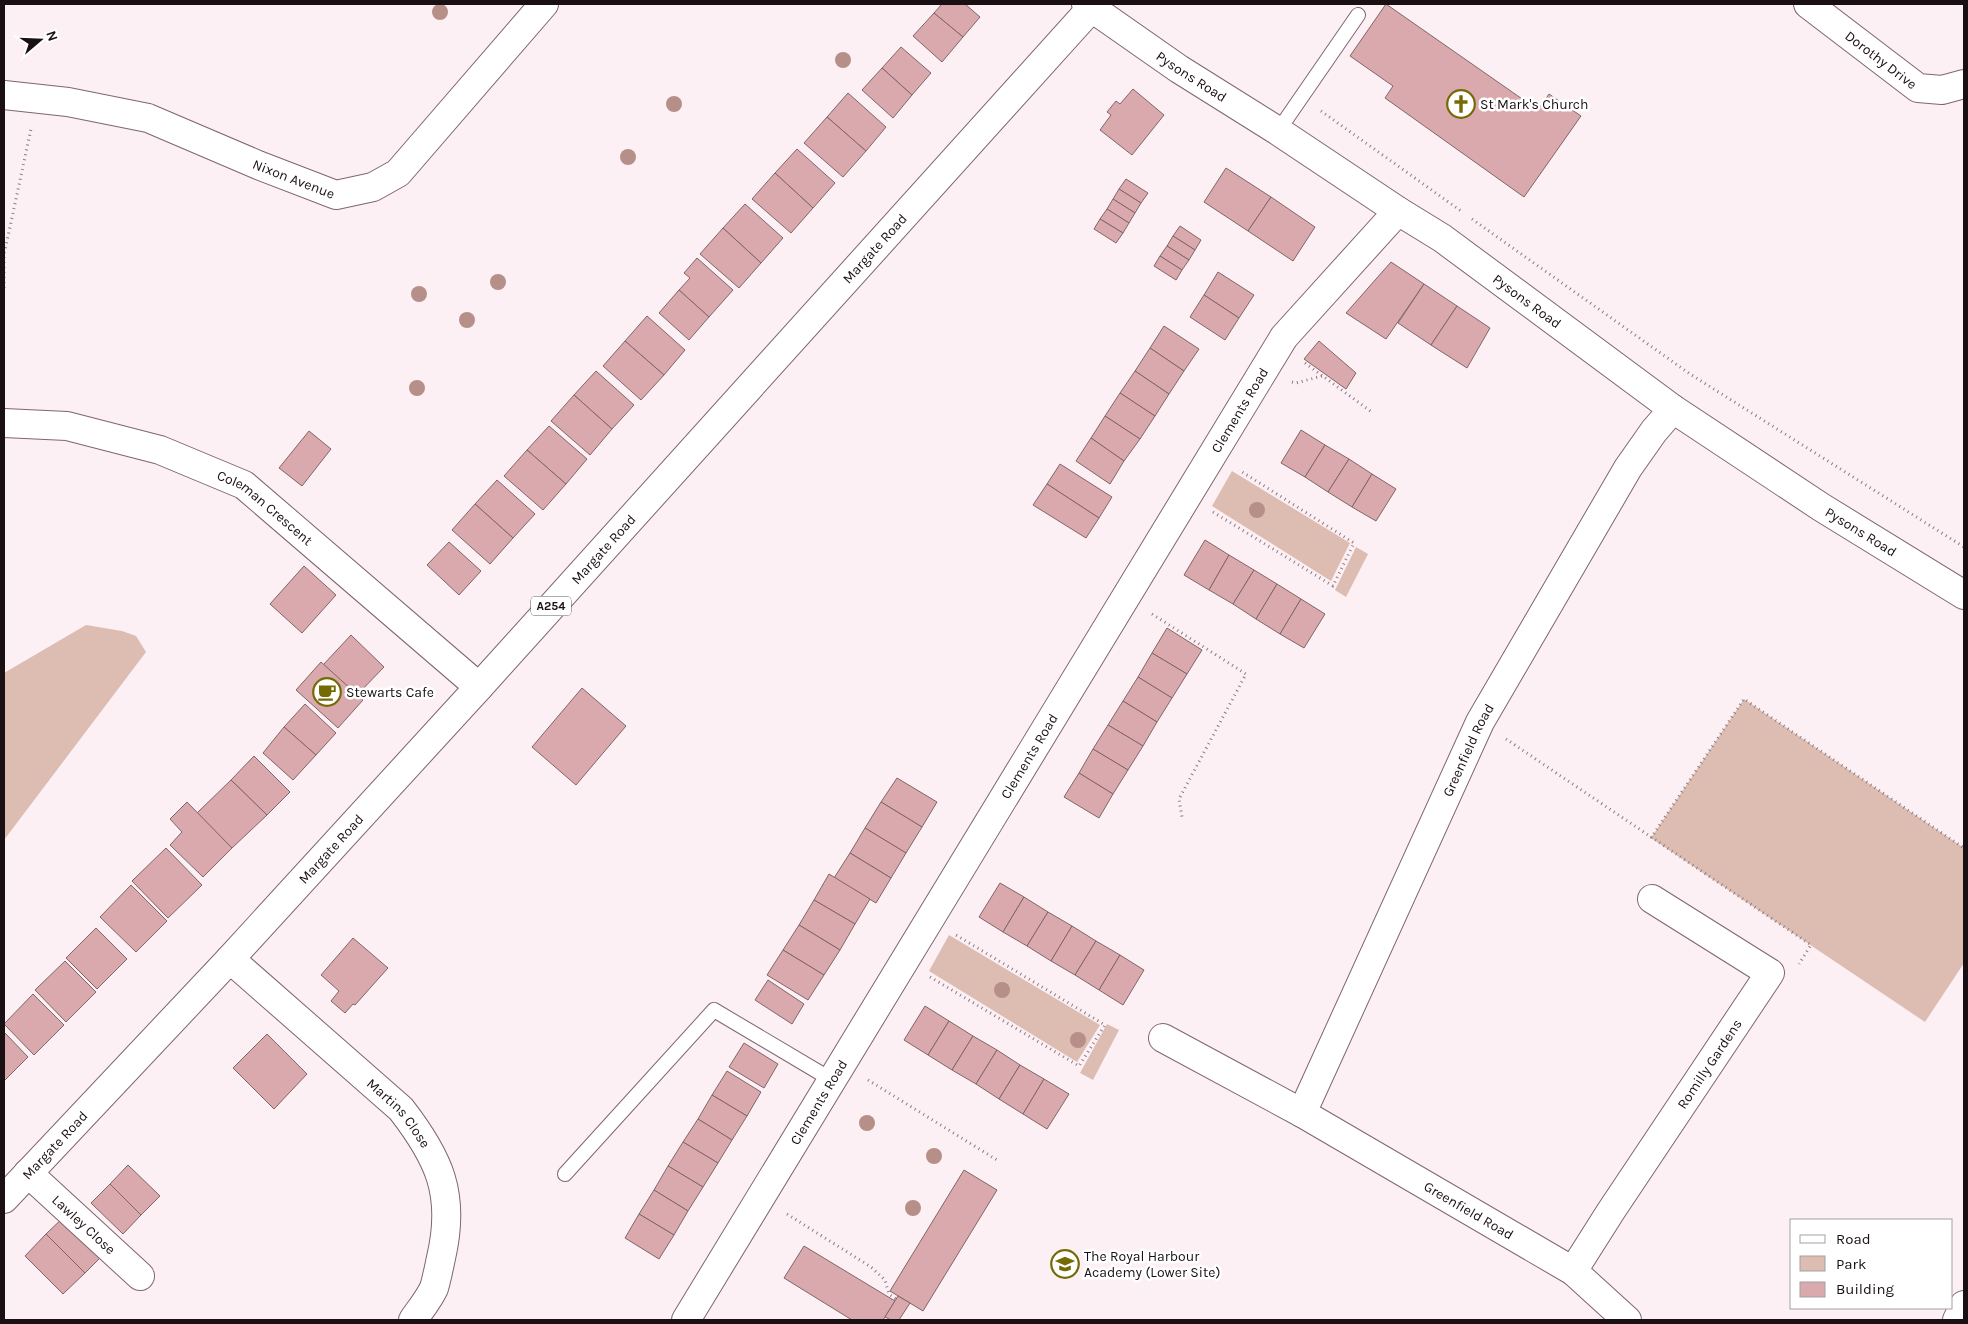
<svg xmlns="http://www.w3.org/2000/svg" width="1968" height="1324" viewBox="0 0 1968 1324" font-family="Karla,sans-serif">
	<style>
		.green { fill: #ddbcb2 }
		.building { fill: #daa9ad; stroke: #816567 }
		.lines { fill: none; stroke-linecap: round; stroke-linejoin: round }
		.service-casing { stroke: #7f6570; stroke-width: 16 }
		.minor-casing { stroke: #7f6570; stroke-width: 30 }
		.tertiary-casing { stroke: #7f6570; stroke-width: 30 }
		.primary-casing { stroke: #7f6570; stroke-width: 30 }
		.path { stroke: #887d82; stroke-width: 3; stroke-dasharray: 1 4; stroke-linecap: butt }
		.service { stroke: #fff; stroke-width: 14 }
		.minor { stroke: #fff; stroke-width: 28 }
		.tertiary { stroke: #fff; stroke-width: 28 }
		.primary { stroke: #fff; stroke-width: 28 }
		.tree { fill: #b58f88 }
		.labels { text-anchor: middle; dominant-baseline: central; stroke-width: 5; stroke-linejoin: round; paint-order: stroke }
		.shield { fill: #fff; stroke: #5f585a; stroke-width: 1 }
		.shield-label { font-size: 12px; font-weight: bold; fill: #1a1014 }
		.street-label { font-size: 14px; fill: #1a1014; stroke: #fff }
		.poi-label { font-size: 14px; fill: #1a1014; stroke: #fff; text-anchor: start }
	</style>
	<rect width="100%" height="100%" fill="#fcf0f5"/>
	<!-- green -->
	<g class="green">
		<path d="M1232 471 1350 543 1331 581 1212 506Z"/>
		<path d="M1356 547 1368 554 1346 597 1335 590Z"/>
		<path d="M86 625 122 631 136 636 146 652 4 840V673Z"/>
		<path d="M1744 699 1964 848V963L1925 1022 1651 838Z"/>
		<path d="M949 935 1100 1025 1077 1062 929 971Z"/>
		<path d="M1107 1024 1119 1030 1093 1080 1080 1073Z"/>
	</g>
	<!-- building -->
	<g class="building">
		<path d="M942 4H965L980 17 963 37 934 13Z"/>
		<path d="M1386 4 1538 110 1549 94 1581 116 1524 197 1385 98 1393 86 1350 56Z"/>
		<path d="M934 13 963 37 942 62 913 36Z"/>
		<path d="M901 47 931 73 912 95 882 68Z"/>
		<path d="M882 68 912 95 893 118 862 90Z"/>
		<path d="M1133 89 1164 115 1132 155 1100 130 1111 115 1107 112 1116 101 1120 104Z"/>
		<path d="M848 93 886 127 866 151 827 117Z"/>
		<path d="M827 117 866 151 843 177 804 143Z"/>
		<path d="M797 149 835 183 813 208 775 173Z"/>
		<path d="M1226 168 1271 197 1248 231 1204 202Z"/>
		<path d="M775 173 813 208 791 233 752 199Z"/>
		<path d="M1126 179 1148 193 1141 203 1119 189Z"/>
		<path d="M1119 189 1141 203 1135 213 1113 199Z"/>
		<path d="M1271 197 1315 227 1293 261 1248 231Z"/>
		<path d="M1113 199 1135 213 1129 223 1107 209Z"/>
		<path d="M745 204 783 238 761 263 723 228Z"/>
		<path d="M1107 209 1129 223 1123 233 1100 219Z"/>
		<path d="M1100 219 1123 233 1116 243 1094 229Z"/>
		<path d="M1180 226 1201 240 1195 250 1173 236Z"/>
		<path d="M723 228 761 263 739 288 700 254Z"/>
		<path d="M1173 236 1195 250 1189 260 1167 246Z"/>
		<path d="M1167 246 1189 260 1182 270 1160 256Z"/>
		<path d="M1160 256 1182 270 1176 280 1154 266Z"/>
		<path d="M697 258 733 290 709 317 679 290 690 278 684 273Z"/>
		<path d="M1391 262 1424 284 1386 339 1346 313Z"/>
		<path d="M1218 272 1254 295 1239 318 1204 295Z"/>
		<path d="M1424 284 1457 306 1431 345 1398 323Z"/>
		<path d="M679 290 709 317 689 340 659 313Z"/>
		<path d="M1204 295 1239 318 1225 340 1190 317Z"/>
		<path d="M1457 306 1490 328 1467 368 1431 345Z"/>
		<path d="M647 316 685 350 664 375 625 341Z"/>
		<path d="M1164 326 1199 349 1184 371 1150 348Z"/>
		<path d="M625 341 664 375 641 400 603 366Z"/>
		<path d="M1319 341 1356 373 1346 389 1304 359Z"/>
		<path d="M1150 348 1184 371 1169 394 1135 371Z"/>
		<path d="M596 371 634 405 612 429 574 395Z"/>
		<path d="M1135 371 1169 394 1155 416 1120 393Z"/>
		<path d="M1120 393 1155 416 1140 439 1105 416Z"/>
		<path d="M574 395 612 429 590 455 551 421Z"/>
		<path d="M1105 416 1140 439 1124 461 1091 438Z"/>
		<path d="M549 426 587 459 566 484 527 450Z"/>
		<path d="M1301 430 1325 445 1305 477 1281 463Z"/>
		<path d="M309 431 331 449 302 486 279 468Z"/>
		<path d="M1091 438 1124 461 1110 484 1076 461Z"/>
		<path d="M1325 445 1349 459 1328 492 1305 477Z"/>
		<path d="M527 450 566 484 543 510 504 476Z"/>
		<path d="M1349 459 1372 474 1352 507 1328 492Z"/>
		<path d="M1060 464 1112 497 1099 518 1047 484Z"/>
		<path d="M1372 474 1396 489 1376 521 1352 507Z"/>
		<path d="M497 480 535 514 513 538 475 504Z"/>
		<path d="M1047 484 1099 518 1086 538 1033 505Z"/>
		<path d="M475 504 513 538 490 564 452 530Z"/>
		<path d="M1205 540 1229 555 1209 590 1184 575Z"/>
		<path d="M449 542 481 571 459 595 427 565Z"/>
		<path d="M1229 555 1254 570 1233 604 1209 590Z"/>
		<path d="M304 566 336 595 302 633 270 604Z"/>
		<path d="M1254 570 1277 584 1256 619 1233 604Z"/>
		<path d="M1277 584 1301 599 1280 634 1256 619Z"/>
		<path d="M1301 599 1325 614 1304 648 1280 634Z"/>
		<path d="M1167 628 1202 650 1187 674 1152 653Z"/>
		<path d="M351 635 384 667 357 695 323 665Z"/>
		<path d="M1152 653 1187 674 1172 698 1138 677Z"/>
		<path d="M321 662 363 700 338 728 296 690Z"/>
		<path d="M1138 677 1172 698 1157 722 1123 701Z"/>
		<path d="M582 688 626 726 576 785 532 747Z"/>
		<path d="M1123 701 1157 722 1143 746 1108 725Z"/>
		<path d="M305 704 336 733 316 755 284 727Z"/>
		<path d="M1108 725 1143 746 1128 770 1093 749Z"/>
		<path d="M284 727 316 755 293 780 263 753Z"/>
		<path d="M1093 749 1128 770 1113 794 1079 773Z"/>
		<path d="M254 756 290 792 267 815 231 780Z"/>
		<path d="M1079 773 1113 794 1099 818 1064 797Z"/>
		<path d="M897 778 937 802 922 827 881 802Z"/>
		<path d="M231 780 267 815 232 848 197 813Z"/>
		<path d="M187 802 232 848 203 877 170 845 182 832 170 819Z"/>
		<path d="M881 802 922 827 906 853 865 828Z"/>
		<path d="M865 828 906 853 891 878 850 853Z"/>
		<path d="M166 848 202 885 168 918 132 881Z"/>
		<path d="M850 853 891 878 876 903 834 878Z"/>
		<path d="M829 874 870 899 855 924 814 900Z"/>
		<path d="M1000 883 1024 897 1003 932 979 917Z"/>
		<path d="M131 885 167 921 136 952 100 917Z"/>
		<path d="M1024 897 1048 912 1027 946 1003 932Z"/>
		<path d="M814 900 855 924 840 950 799 925Z"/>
		<path d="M1048 912 1072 926 1051 961 1027 946Z"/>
		<path d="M799 925 840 950 824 975 783 950Z"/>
		<path d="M1072 926 1096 941 1075 975 1051 961Z"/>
		<path d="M96 928 127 959 97 989 66 958Z"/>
		<path d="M353 938 388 968 355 1005 353 1004 345 1013 331 1001 339 991 321 975Z"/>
		<path d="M1096 941 1120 955 1099 990 1075 975Z"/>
		<path d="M783 950 824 975 808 1000 767 975Z"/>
		<path d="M1120 955 1144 970 1123 1005 1099 990Z"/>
		<path d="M65 961 96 992 66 1022 35 990Z"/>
		<path d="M768 980 804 1004 792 1024 755 1000Z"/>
		<path d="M33 994 64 1025 34 1055 4 1024Z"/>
		<path d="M925 1006 949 1021 928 1055 904 1040Z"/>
		<path d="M949 1021 973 1036 952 1070 928 1055Z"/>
		<path d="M4 1032 28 1057 5 1080 4 1079Z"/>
		<path d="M267 1034 307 1074 274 1109 233 1068Z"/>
		<path d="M973 1036 997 1050 976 1084 952 1070Z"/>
		<path d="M744 1043 778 1064 764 1088 729 1067Z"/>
		<path d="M997 1050 1020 1065 999 1099 976 1084Z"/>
		<path d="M1020 1065 1044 1079 1023 1114 999 1099Z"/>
		<path d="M727 1071 761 1092 747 1116 712 1095Z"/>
		<path d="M1044 1079 1069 1094 1047 1129 1023 1114Z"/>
		<path d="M712 1095 747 1116 732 1140 698 1119Z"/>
		<path d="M698 1119 732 1140 718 1163 683 1142Z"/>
		<path d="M683 1142 718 1163 703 1187 668 1166Z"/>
		<path d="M128 1165 160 1196 141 1215 110 1184Z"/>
		<path d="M668 1166 703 1187 688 1211 654 1190Z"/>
		<path d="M964 1170 997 1190 923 1311 890 1291Z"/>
		<path d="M110 1184 141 1215 123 1234 91 1203Z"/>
		<path d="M654 1190 688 1211 674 1235 639 1214Z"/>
		<path d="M68 1213 106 1252 85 1273 46 1234Z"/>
		<path d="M639 1214 674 1235 659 1259 625 1238Z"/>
		<path d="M46 1234 85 1273 63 1294 25 1256Z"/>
		<path d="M804 1246 895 1301 883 1320H852L784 1278Z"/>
		<path d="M898 1296 910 1303 899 1320H891L885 1317Z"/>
	</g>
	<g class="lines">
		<defs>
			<g id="service">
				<path d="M1278 131 1358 15"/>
				<path d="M565 1174 714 1010 832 1080"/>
			</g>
			<g id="minor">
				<path id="s1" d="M1808 4 1918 88 1942 90 1964 84"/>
				<path id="s2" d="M4 95 68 102 148 118 258 165 336 195 373 187 398 173 544 4"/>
				<path id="s3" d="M4 423 67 426 160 450 244 485 479 687"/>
				<path id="s4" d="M230 959 401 1109C439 1158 456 1194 441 1258 439 1267 437 1278 434 1288 429 1299 420 1310 413 1320"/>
				<path id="s5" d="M1163 1038 1302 1113 1573 1271 1627 1320"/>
				<path id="s6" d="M1302 1113 1480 722 1628 468 1654 431 1673 409"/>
				<path id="s7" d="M28 1173 140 1276"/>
				<path id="s8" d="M1573 1271 1611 1211 1770 973 1652 899"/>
				<path id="s9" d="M686 1320 1284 337 1398 211"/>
				<path d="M1957 1320 1964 1305"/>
			</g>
			<g id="tertiary">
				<path id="s10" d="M1086 4 1179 69 1278 131 1398 211 1442 238 1673 409 1821 507 1964 595"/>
			</g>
			<g id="primary">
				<path id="s11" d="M4 1199 230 959 479 687 1095 4"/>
			</g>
		</defs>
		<!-- service casing -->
		<use href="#service" class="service-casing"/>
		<!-- minor casing -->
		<use href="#minor" class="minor-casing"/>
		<!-- tertiary casing -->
		<use href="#tertiary" class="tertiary-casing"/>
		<!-- primary casing -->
		<use href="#primary" class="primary-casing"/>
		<!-- path -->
		<g class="path">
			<path d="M1321 111 1461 211"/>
			<path d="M1472 219 1690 374 1964 547"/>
			<path d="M4 288V255L31 129"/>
			<path d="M1305 363 1373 413"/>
			<path d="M1292 382 1296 383 1322 376"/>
			<path d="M1213 512 1333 586 1354 543 1239 470"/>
			<path d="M1152 614 1246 674 1179 799 1182 817"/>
			<path d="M1506 739 1811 945 1799 964"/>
			<path d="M1651 838 1744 699 1964 848"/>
			<path d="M930 977 1079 1066 1105 1025 956 935"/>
			<path d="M868 1080 997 1160"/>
			<path d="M787 1214 871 1267 885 1280 889 1294 896 1299"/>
		</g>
		<!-- service -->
		<use href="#service" class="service"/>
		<!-- minor -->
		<use href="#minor" class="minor"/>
		<!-- tertiary -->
		<use href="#tertiary" class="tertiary"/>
		<!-- primary -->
		<use href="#primary" class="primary"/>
	</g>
	<!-- trees -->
	<g class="tree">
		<circle cx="440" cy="12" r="8"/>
		<circle cx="843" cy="60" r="8"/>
		<circle cx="674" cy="104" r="8"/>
		<circle cx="628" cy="157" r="8"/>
		<circle cx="498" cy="282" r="8"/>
		<circle cx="419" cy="294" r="8"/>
		<circle cx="467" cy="320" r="8"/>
		<circle cx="417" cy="388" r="8"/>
		<circle cx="1257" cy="510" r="8"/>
		<circle cx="1002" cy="990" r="8"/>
		<circle cx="1078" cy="1040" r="8"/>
		<circle cx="867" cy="1123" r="8"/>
		<circle cx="934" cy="1156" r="8"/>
		<circle cx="913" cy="1208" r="8"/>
	</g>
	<!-- icons -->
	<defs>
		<symbol id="church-ring" viewBox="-11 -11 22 22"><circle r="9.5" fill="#fff" stroke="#756b05" stroke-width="1.5"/><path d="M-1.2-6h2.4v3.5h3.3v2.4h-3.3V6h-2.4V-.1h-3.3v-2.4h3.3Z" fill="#756b05"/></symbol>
		<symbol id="cafe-ring" viewBox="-11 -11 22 22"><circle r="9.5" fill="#fff" stroke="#756b05" stroke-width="1.5"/><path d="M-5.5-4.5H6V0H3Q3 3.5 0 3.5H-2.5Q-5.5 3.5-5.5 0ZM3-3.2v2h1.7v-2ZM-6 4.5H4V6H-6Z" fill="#756b05"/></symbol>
		<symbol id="school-ring" viewBox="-11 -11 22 22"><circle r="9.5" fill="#fff" stroke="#756b05" stroke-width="1.5"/><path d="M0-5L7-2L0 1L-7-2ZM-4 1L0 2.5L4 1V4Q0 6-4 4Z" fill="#756b05"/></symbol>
	</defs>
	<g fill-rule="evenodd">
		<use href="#church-ring" x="1445" y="88" width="32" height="32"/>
		<use href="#cafe-ring" x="311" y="676" width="32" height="32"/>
		<use href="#school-ring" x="1049" y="1248" width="32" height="32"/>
	</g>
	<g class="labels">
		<!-- shield labels -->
		<rect class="shield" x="531" y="596.5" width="40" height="19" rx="4"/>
		<g class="shield-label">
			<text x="551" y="606">A254</text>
		</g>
		<!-- street labels -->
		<g class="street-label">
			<text stroke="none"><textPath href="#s1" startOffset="92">Dorothy Drive</textPath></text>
			<text stroke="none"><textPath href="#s10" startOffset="128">Pysons Road</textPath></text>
			<text stroke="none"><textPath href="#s2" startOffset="304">Nixon Avenue</textPath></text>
			<text stroke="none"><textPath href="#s11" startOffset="1289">Margate Road</textPath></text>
			<text stroke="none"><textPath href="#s10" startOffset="532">Pysons Road</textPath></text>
			<text stroke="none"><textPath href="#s9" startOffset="1065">Clements Road</textPath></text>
			<text stroke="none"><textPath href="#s3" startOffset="280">Coleman Crescent</textPath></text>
			<text stroke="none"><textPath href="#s10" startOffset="938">Pysons Road</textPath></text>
			<text stroke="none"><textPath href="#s11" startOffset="884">Margate Road</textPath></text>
			<text stroke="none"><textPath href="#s6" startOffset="399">Greenfield Road</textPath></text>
			<text stroke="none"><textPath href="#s9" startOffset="660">Clements Road</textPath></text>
			<text stroke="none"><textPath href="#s11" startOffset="479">Margate Road</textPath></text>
			<text stroke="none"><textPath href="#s8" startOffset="248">Romilly Gardens</textPath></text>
			<text stroke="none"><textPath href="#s9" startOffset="255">Clements Road</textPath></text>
			<text stroke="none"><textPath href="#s4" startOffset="229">Martins Close</textPath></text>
			<text stroke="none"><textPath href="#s11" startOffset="74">Margate Road</textPath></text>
			<text stroke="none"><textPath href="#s5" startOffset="351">Greenfield Road</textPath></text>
			<text stroke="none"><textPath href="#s7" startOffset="76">Lawley Close</textPath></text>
		</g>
		<!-- poi labels -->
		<g class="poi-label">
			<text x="1480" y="104">St Mark's Church</text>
			<text x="346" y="692">Stewarts Cafe</text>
			<text x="1084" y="1256">The Royal Harbour<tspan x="1084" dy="16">Academy (Lower Site)</tspan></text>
		</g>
	</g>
	<!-- border -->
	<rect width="1968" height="1324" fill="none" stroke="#1a1014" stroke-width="10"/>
	<!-- legend -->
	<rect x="1790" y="1219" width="162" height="90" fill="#ffffff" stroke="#a39fa1"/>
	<rect x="1800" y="1235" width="25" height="8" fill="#ffffff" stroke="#a39fa1"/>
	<text x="1836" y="1244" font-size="15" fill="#1a1014">Road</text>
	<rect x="1800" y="1256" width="25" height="15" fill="#ddbcb2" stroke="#a39fa1"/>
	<text x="1836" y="1269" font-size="15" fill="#1a1014">Park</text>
	<rect x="1800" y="1282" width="25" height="15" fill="#daa9ad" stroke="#a39fa1"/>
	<text x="1836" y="1294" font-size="15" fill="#1a1014">Building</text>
	<!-- north arrow -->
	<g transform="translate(40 40) rotate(71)" stroke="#ffffff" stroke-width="4" paint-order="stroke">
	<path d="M0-4L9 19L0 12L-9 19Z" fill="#1a1014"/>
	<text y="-8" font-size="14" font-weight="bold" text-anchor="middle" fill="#1a1014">N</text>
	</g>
</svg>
